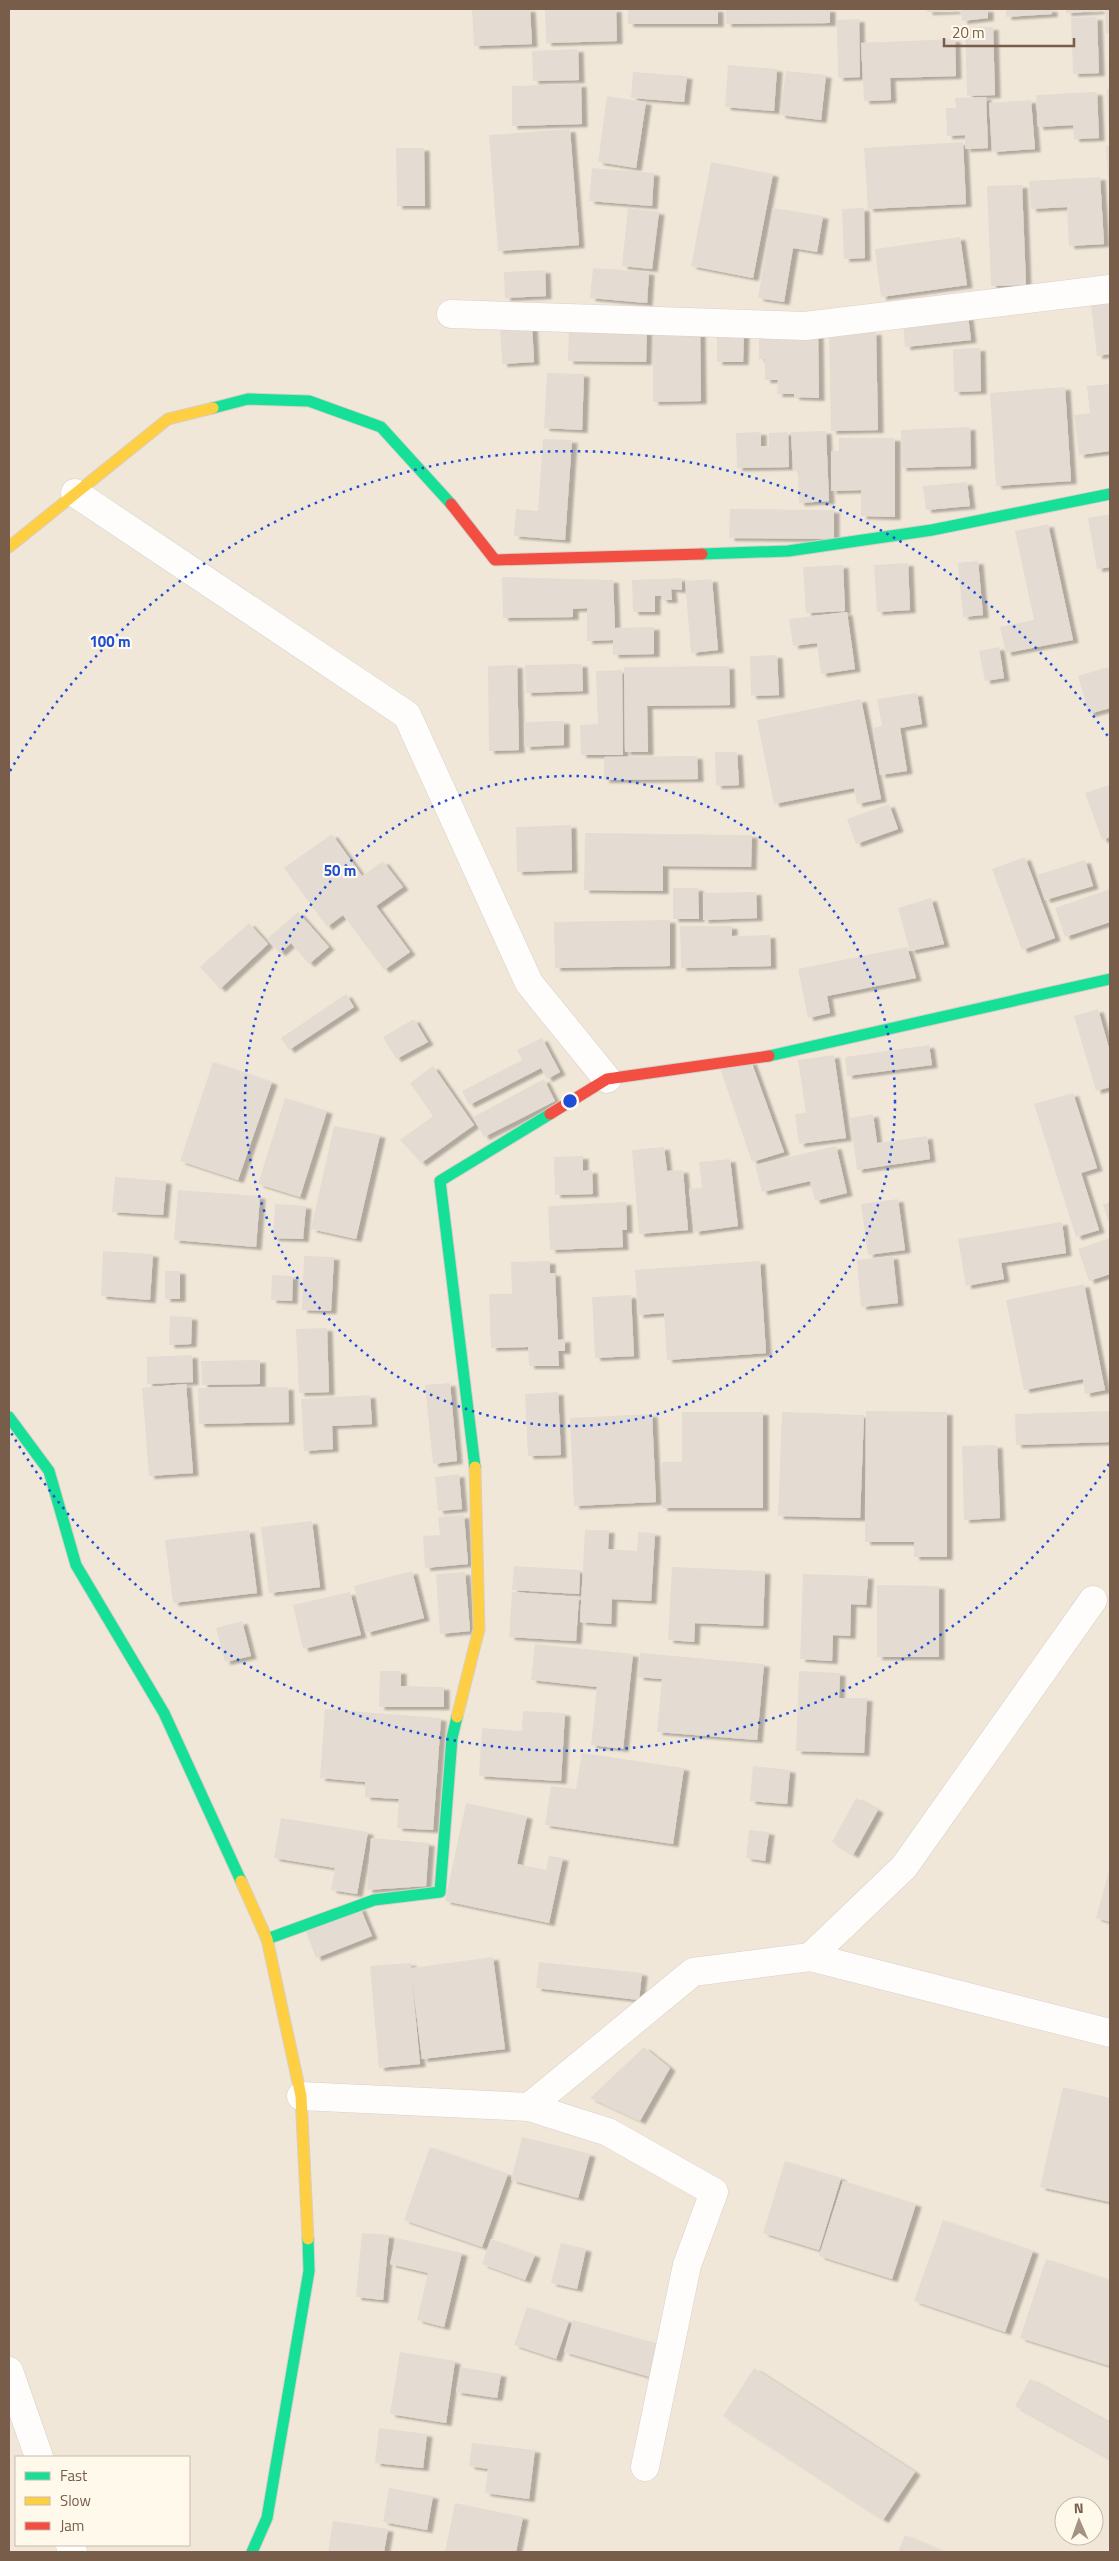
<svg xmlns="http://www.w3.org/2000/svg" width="1119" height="2561" font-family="'Titillium Web',sans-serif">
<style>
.residential{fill:#f1e7d8;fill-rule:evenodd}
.building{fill:#e4dcd2;filter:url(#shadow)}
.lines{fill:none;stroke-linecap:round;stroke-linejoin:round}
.street-casing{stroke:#d7d1c9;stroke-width:29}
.fast-casing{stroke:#d7d0c7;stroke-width:13}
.slow-casing{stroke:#d7d0c7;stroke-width:13}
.jam-casing{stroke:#d7d0c7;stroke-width:13}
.street{stroke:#fefdfc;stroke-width:28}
.fast{stroke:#16e098;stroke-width:11}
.slow{stroke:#ffcf43;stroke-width:11}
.jam{stroke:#f24e42;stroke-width:11}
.ring{fill:none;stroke:#1d4ed8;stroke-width:2.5;stroke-dasharray:2.5 5}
.centre{fill:#1d4ed8;stroke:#fff9ec;stroke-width:2.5}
.ring-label{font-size:15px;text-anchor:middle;font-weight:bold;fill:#1d4ed8;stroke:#fff9ec;stroke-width:4.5;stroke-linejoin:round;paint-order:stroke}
</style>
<defs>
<filter id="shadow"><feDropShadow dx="5.5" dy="3" stdDeviation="1" flood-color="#0004"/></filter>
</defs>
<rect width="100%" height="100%" fill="#f8f4eb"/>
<path class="residential" d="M9,9h1101v2543h-1101zM16,2457h173v88h-173zM1064,2506h30v30h-30z"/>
<path class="building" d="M472,9h58l2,35 -58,2z
M545,9h71l1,32 -71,2z
M628,9h90v15h-90z
M726,9h104v14l-104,1z
M927,9h28v2l-28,1z
M961,9h27v9l-26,3z
M1006,9h46v5l-46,3z
M1066,9h33v2l-33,2z
M1105,9h5v24l-4,1z
M1097,17l2,56 -26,1 -2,-56z
M859,19l1,58 -22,1 -1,-58z
M993,27l2,68 -28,1 -2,-68z
M955,39l1,37 -66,2 1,22 -27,1 -3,-58z
M578,49l1,31 -46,1 -1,-30z
M728,65l49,4 -3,42 -49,-4z
M786,71l40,4 -5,45 -41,-5z
M633,72l54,4 -3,26 -53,-4z
M581,84l1,40 -70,2v-40z
M1107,89h3v40h-1z
M1097,92l2,46 -25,1 -1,-14 -35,2 -2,-32z
M607,96l39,6 -10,66 -38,-6z
M986,97l2,51 -23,1v-14l-18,1 -1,-28h10l-1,-10z
M1031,100l4,49 -43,3 -3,-49z
M570,129l9,116 -81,6 -9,-116z
M963,142l3,62 -98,5 -4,-61z
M1106,146h4v46h-1z
M396,148h28l1,58h-28z
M711,162l62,12 -20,104 -62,-12z
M592,168l62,5 -2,33 -63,-5z
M1100,177l4,67 -35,2 -2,-39 -36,2 -2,-28z
M1022,185l4,100 -35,1 -4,-100z
M628,208l31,4 -7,57 -30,-3z
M773,208l50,8 -6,36 -24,-4 -9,54 -26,-4z
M864,208l1,50 -21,1 -2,-50z
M960,237l7,48 -86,12 -6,-48z
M593,268l56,4 -2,31 -57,-5z
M545,270l1,26 -41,2 -1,-26z
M1110,293v61l-13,2 -7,-61z
M968,316l3,24 -66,7 -2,-25z
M532,324l2,38 -32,2 -2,-39z
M569,324l78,1 -1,37 -78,-1z
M653,328h47l1,73 -48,1z
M876,332l2,98 -47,1 -2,-98z
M717,333h27l-1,29h-26z
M759,334h59l1,64 -25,-1v-3h-17l1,-14h-13v-21h-6z
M980,348l1,43 -27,1 -1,-43z
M547,373l37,1 -2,56 -38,-2z
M1110,384v67l-31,4 -5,-40 16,-2 -3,-27z
M1065,387l6,94 -75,5 -6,-93z
M970,427l1,39 -70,2v-38z
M826,431l3,70 -30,2 -1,-33h-5l-2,-38z
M761,432v14h8v-13l19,-1 1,35 -52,1 -1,-35z
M839,438h56v79l-34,-1v-26l-30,1v-40h8z
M543,439l29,1 -7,100 -51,-4 2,-27 22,2z
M967,482l3,24 -44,4 -3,-24z
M730,509l104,1v29l-105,-1z
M1110,514v53l-13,2 -9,-51z
M1048,524l25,116 -67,13 -6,-26 34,-7 -19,-89z
M978,561l5,54 -20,2 -5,-54z
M908,563l2,47 -33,2 -3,-47z
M843,565l2,46 -39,2 -3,-46z
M502,577l111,3 2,48 39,-1v27l-41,1v-15l-26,1v-33l-14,1v8l-70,1z
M682,578v12l-11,-1 1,11h-10l-1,-4h-6v16h-22l-1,-32z
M712,579l6,71 -27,3 -6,-72z
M847,612l8,57 -34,5 -4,-31 -24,3 -4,-27z
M999,647l5,31 -19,3 -6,-30z
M777,655l2,40 -28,1 -1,-40z
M582,664l1,27 -57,2 -1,-28z
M517,665l2,85 -30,1 -1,-85z
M729,666l1,39 -83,1 1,46h-23l-1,-85z
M1108,667l2,9v32l-21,6 -11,-38z
M622,670l1,85h-42l-1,-30 18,-1 -2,-53z
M917,693l5,31 -22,4 7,43 -27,4 -7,-47 9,-2 -5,-27z
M861,699l20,100 -24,5 -3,-16 -80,16 -17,-84z
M564,721v24l-39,2 -1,-25z
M715,752h22l2,33 -23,1z
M697,756l1,23 -94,1v-23z
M1110,785v52l-8,3 -17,-47z
M889,804l9,25 -42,15 -9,-25z
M571,825l1,45 -55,2 -1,-45z
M585,833l167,2 -1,32 -88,-1v25l-79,-1z
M332,834l30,42 21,-15 20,26 -27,19 34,46 -26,18 -41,-55 -16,12 -43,-59z
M1025,857l30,81 -33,12 -30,-81z
M1085,860l8,26 -48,14 -8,-25z
M673,888h25l1,31h-26z
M1110,889v33l-45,15 -10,-29z
M756,892l1,26 -54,2v-27z
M931,898l13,46 -34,7 -12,-43z
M298,912l31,35 -20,17 -18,-21 -11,10 -13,-14z
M670,920v46l-115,2 -1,-46z
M249,923l19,21 -48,45 -20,-22z
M680,926h52v10l38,-1 1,31 -90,2z
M907,947l9,31 -89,18 3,17 -22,5 -10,-49z
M346,994l8,13 -65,43 -8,-12z
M1098,1009l12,43v35l-14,4 -22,-75z
M414,1019l14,23 -32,17 -13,-22z
M542,1038l18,34 -13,7 -6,-11 -72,37 -7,-14 60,-31 -5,-10z
M929,1045l3,20 -85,11 -2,-19z
M834,1055l12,83 -47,6 -4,-30 11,-1 -8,-53z
M751,1061l33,91 -32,10 -32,-94z
M213,1062l59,20 -34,98 -58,-19z
M433,1066l41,59 -53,38 -21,-23 33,-24 -23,-33z
M544,1079l11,22 -71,36 -11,-20z
M1073,1093l24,75 -16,5 18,57 -23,7 -42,-133z
M285,1098l42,13 -27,86 -42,-13z
M873,1114l4,29 50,-7 3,23 -73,11 -7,-52z
M334,1126l46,9 -24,104 -45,-10z
M836,1146l11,47 -32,8 -5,-20 -48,11 -7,-27z
M664,1147l3,24 16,-1 5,60 -49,4 -7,-84z
M583,1156v15l9,-1 1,24 -38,1 -1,-38z
M730,1159l8,67 -44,6 -5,-43 13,-1 -3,-26z
M115,1177l51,4 -3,34 -51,-3z
M178,1190l82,6 -4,51 -82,-7z
M898,1199l7,51 -37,5 -7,-51z
M626,1202l1,28h-5l1,17 -73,3 -2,-44z
M1110,1202v24l-7,-21z
M275,1204l31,2 -3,33 -30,-1z
M1062,1222l4,31 -65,10 3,16 -38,7 -8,-47z
M1110,1238v36l-21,7 -11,-32z
M103,1251l50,3 -3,46 -49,-4z
M304,1256l30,1 -3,54 -29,-1z
M893,1256l5,47 -37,4 -4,-47z
M550,1261v12h5l3,67 7,-1v12h-7l1,15h-30l-1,-19 -37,1 -2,-54h23l-1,-32z
M760,1261l6,92 -99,7 -3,-47 -26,2 -3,-45z
M165,1271h15v28h-15z
M272,1275l21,1 -1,25 -21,-1z
M1084,1284l21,106 -20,4 -2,-15 -59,11 -18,-90z
M631,1295l3,61 -39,2 -3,-61z
M170,1316l22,1 -1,27 -22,1z
M327,1328l2,64 -30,1 -3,-64z
M192,1355l1,27 -46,2v-27z
M260,1360v24l-58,1 -1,-24z
M450,1383l7,78 -24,3 -8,-79z
M186,1384l7,89 -44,3 -7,-88z
M288,1387l1,35 -90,2 -1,-36z
M558,1392l3,63 -33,1 -3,-62z
M370,1395l2,29 -40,2 1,23 -29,2 -3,-52z
M866,1411l81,1v145h-33v-15h-49z
M1110,1411v31l-94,3 -1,-31z
M682,1412h81v96h-101v-46h20z
M782,1412l82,3 -4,103 -82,-2z
M652,1414l4,88 -82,4 -4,-88z
M997,1445l3,73 -36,2 -2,-74z
M459,1474l3,35 -24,2 -3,-34z
M464,1515l4,49 -43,4 -2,-32 17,-1 -2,-18z
M312,1521l8,66 -51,6 -8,-66z
M249,1530l8,63 -84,10 -8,-63z
M585,1530h24l-1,19 29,2 1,-19 17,1 -4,68 -39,-2 -1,25 -31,-2z
M514,1566l66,4 -1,24 -67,-4z
M672,1567l93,4 -2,55 -68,-3 -1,19 -26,-2z
M412,1571l12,47 -58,15 -12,-47z
M465,1572l5,59 -30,3 -4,-60z
M803,1574l65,2 -2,29 -15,-1 -1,32 -17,-1 -1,26 -32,-2z
M877,1585l62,1v71h-62z
M350,1592l11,43 -58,14 -10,-44z
M512,1592l67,5 -3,44 -67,-4z
M242,1621l9,35 -26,6 -9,-34z
M535,1644l98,10 -10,95 -32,-4 6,-58 -66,-7z
M640,1653l124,11 -7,76 -100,-8 5,-53 -24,-2z
M380,1671h21v15l43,1v20h-65z
M799,1671l41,2 -1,25h28l-3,55 -68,-2z
M325,1709l116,9 -8,112 -36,-2 2,-29 -34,-2v-15l-45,-4z
M523,1711l42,2 -4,68 -82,-5 3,-48 40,3z
M582,1753l102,15 -11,76 -128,-19 6,-39 25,3z
M753,1766l37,4 -3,34 -37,-3z
M856,1798l22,12 -25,45 -21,-13z
M466,1803l61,13 -10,48 29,6 3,-14 14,2 -14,65 -104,-22z
M281,1818l87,14 -11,62 -26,-4 4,-22 -61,-10z
M749,1830l20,2 -4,29 -19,-3z
M371,1838l58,5 -3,43 -59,4z
M1110,1867v55l-14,-4z
M360,1907l12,29 -56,22 -11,-29z
M493,1957l12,92 -83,10 -10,-80 8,85 -41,4 -9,-102 41,-3v5z
M539,1962l103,11 -3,27 -103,-12z
M644,2047l26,21 -30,53 -50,-23z
M1063,2087l47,11v104l-70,-15z
M522,2137l68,17 -12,44 -67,-18z
M430,2147l78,27 -26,73 -78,-27z
M785,2161l56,17 -22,72 -56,-17z
M843,2181l73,23 -24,75 -73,-23z
M943,2220l90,31 -28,81 -91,-31z
M362,2233l27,2 -6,65 -27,-3z
M396,2238l66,15 -18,74 -27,-7 11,-47 -38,-9z
M491,2239l44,16 -10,25 -43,-16z
M561,2243l25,6 -9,40 -26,-6z
M1046,2259l64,21v86l-90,-28z
M527,2307l42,14 -13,38 -42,-14z
M573,2320l96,27 -9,33 -96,-28z
M400,2352l55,9 -9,62 -56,-9z
M461,2367l40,7 -4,24 -41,-6z
M754,2368l161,104 -32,48 -160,-104z
M1030,2379l80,44v36l-95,-53z
M379,2428l48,6 -4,34 -48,-5z
M472,2443l63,7 -6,49 -44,-6 3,-24 -19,-3z
M389,2488l44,8 -6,34 -44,-8z
M455,2503l68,14 -7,35h-71z
M333,2521l55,8 -4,23h-56z
M905,2535l39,17h-46z"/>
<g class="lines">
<g class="street-casing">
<path id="street" d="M451,314l354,12 305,-37
M75,493l332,222 122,268 78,96
M810,1957l300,76
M301,2096l228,11 79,25 106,60 -27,73 -42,202
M529,2107l164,-135 117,-15 94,-90 189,-267
M9,2371l30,86
M70,2545l3,7"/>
</g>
<g class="fast-casing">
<path id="fast" d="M213,408l35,-9 61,2 72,26 70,77
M702,554l86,-3 144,-21 178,-36
M769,1056l341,-77
M9,1417l40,54 27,94 88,148 77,168
M475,1467l-35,-286 110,-67
M267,1939l107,-39 66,-8 12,-154 5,-21
M252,2552l15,-34 42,-247 -1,-32"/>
</g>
<g class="slow-casing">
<path id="slow" d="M9,547l159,-128 45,-11
M457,1717l22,-88 -4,-162
M241,1881l26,58 34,157 7,143"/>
</g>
<g class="jam-casing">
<path id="jam" d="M451,504l44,56 207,-6
M550,1114l57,-35 162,-23"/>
</g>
<use href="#street" class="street"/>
<use href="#fast" class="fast"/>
<use href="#slow" class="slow"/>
<use href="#jam" class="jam"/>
</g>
<g class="ring">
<circle cx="570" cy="1101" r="325"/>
<path d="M1109 1464A650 650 0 0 1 10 1431M10 771A650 650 0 0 1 1109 738"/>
</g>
<circle cx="570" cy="1101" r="8" class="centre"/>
<g class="ring-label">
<text x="110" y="647">100 m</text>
<text x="340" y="876">50 m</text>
</g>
<rect width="1119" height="2561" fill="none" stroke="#775d4a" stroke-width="20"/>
<rect x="15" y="2456" width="175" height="90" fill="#fff9ec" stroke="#c9bbab"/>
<rect x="25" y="2472" width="25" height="8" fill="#16e098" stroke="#c9bbab"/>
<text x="60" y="2481" font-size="15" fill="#775d4a">Fast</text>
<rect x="25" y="2497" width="25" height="8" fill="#ffcf43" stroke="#c9bbab"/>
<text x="60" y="2506" font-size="15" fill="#775d4a">Slow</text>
<rect x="25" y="2522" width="25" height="8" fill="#f24e42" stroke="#c9bbab"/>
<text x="60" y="2531" font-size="15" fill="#775d4a">Jam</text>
<g transform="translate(1079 2521) rotate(358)"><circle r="24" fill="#fff9ec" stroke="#c9bbab"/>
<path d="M0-4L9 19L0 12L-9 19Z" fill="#a49282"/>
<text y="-8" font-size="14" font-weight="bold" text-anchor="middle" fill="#775d4a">N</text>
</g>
<path d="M944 38v8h130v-8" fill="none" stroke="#775d4a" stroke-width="2.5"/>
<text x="952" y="38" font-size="15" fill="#775d4a" stroke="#fff9ec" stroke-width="4" paint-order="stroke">20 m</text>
</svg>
